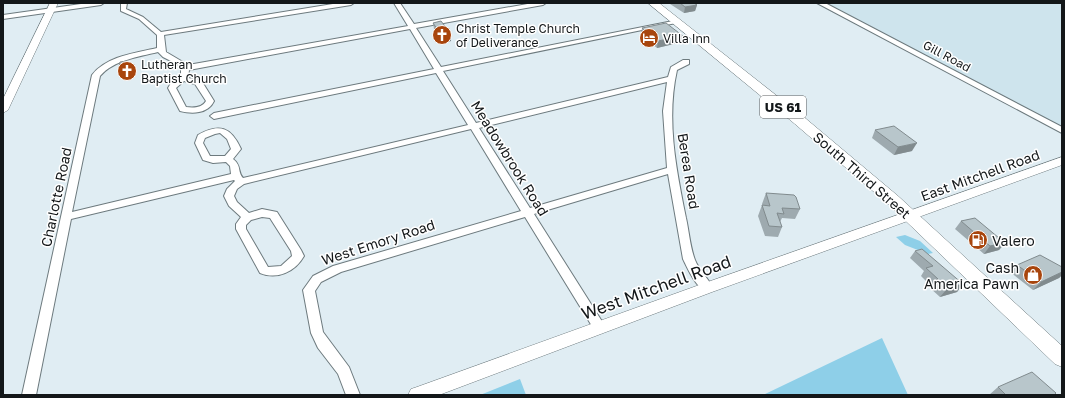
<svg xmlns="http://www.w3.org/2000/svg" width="1065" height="398" font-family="'Golos Text',sans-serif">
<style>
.built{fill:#cee4ed}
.green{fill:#8ecfe8}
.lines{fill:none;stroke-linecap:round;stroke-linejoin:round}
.minor-casing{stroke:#6d7a7e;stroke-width:2}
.major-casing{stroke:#6d7a7e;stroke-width:1}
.highway-casing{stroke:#6d7a7e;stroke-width:1}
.minor{fill:#fff;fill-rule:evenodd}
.major{fill:#fff;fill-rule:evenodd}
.highway{fill:#fff;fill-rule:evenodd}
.wall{fill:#9eaaaf}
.shaded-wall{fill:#818b8e}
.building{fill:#b8c6cb;stroke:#818b8e}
.labels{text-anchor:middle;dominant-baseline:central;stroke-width:3;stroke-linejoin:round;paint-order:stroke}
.far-poi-label{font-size:12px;fill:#131719;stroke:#fff;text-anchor:start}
.far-street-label{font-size:12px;fill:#131719;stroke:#fff}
.shield{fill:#fff;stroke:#5a5d5e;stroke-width:1}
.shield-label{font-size:13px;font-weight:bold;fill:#131719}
.street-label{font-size:14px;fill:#131719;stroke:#fff}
.poi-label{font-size:14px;fill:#131719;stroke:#fff;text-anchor:start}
.near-street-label{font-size:17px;fill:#131719;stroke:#fff}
</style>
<rect width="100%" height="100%" fill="#e0edf3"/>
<path class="built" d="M827,3h235v124z"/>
<path class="green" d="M905,235l15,6 13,12 -5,1 -23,-9 -9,-8z
M882,338l26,57h-145z
M520,379l6,16h-46z"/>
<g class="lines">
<g class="minor-casing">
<path id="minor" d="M88,3h16l-3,2 -98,14v-4z
M121,3h6l-1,6 17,8 18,15 178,-29h15l-3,2 -187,30 2,17 22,13 220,-39 -14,-23h6l14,21 119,-21h13l-3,2 -127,23 25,39 237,-47 1,1 -3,2 -233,48 33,52 192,-46 3,-10 12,-7h6v4l-12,6c-11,49 -1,99 9,148 3,13 4,29 9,42 4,10 13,18 18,28l-2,3c-12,4 -23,-22 -28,-32l-15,-85 -134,40 69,109 2,4 -2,4 -4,1 -4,-1 -70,-114 -184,55 -20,10 -6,9 8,41 26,35 11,28h-14l-8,-21 -20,-26 -7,-15 -8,-43 10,-14 20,-10 188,-55 -50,-82 -227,55 -7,5 -3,7 3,6 12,11 13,-4 15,3 24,38 3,6c-9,16 -27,24 -44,17l-24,-44v-5l5,-7 -12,-11 -5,-10 3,-7 8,-8 -1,-1 -163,39 -35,176h-14l70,-320c15,-19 43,-22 65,-27v-13l-18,-16 -18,-8zM410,29l24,40 -220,44 -4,3 4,3 222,-46 32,52 -225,53c-6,-7 -1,-12 -10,-19l8,-10c-10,-22 -22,-26 -43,-14l-3,8 8,17 10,3 13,-1 4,4 1,8 -159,38 28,-136c14,-16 38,-19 58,-24l5,5 18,9v10l-10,7 -3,5 12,23c12,3 28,3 34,-10l-13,-21 -13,-2 1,-8zM184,81l11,3 11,17c-4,7 -13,7 -20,6l-10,-19zM667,82l-4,29 4,57 -137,40 -51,-80zM220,133l7,6 4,10 -6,7h-15l-7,-13 2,-5 10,-4zM262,217l8,1 21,33 1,5 -11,10 -13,1 -22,-38v-4l5,-5z
M817,3h8l237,124v6z"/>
</g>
<g class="major-casing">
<path id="major" d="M50,3h8l-50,107 -5,3v-14z
M1062,157v8l-350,127 -273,103h-31l3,-6 6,-2 285,-103z"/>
</g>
<g class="highway-casing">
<path id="highway" d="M648,3h11l146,115 93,78 164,150v21l-7,-3 -167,-160 -93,-80z"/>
</g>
<use href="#minor" class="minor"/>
<use href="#major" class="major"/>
<use href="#highway" class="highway"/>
</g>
<path class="wall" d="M670,3h24l3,2 -2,6 -11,2 -14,-9z
M433,23l18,11v7l-8,2 -9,-14z
M642,28l41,8 -1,6 -25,6 -16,-13z
M875,130l37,21 -18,4 -22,-17z
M766,193l34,16 -5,10 -13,-1 -2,4 2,5 -4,10 -13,-1 -7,-20 4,-11 1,1 -1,-2z
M961,221l44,22 -6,7 -15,4 -29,-25z
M915,251l48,33 -6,8 -17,5 -10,-9 1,-2 -10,-10 3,-5 -14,-13z
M1017,265l45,2v8l-3,3 -26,12 -23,-18z
M998,387l57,6 2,2h-68z"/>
<path class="shaded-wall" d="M697,5l-2,6 -11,2 1,-6z
M451,34v7l-8,2 -1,-7z
M683,36l-1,6 -25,6 1,-7z
M127,61l2,4 -1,6 -6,1 -3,-4z
M917,143l-5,8 -18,4 4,-8z
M1005,243l-6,7 -15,4 6,-8z
M1062,272v3l-3,3 -26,12 8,-8z
M963,284l-6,8 -17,5 6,-7z"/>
<path class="building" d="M680,3h14l3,2 -12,2z
M441,21l10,13 -9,2 -9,-13z
M666,23l17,13 -25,5 -16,-13z
M127,61l-1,5 -7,2 1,-6z
M894,126l23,17 -19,4 -23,-17z
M766,193l28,2 2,2 4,12 -18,-1 2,6 -7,-1 5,14 -13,-1 -7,-21 8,1z
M975,218l30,25 -15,3 -29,-25z
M922,249l41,35 -17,6 -10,-10 2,-1 -12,-11 7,-2 -18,-15z
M1040,255l22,12v5l-21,10 -24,-17z
M1032,372l24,21h-1l2,2h-51l-8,-8z"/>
<defs>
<g id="church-disc" transform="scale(1)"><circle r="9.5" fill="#a8450d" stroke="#fff"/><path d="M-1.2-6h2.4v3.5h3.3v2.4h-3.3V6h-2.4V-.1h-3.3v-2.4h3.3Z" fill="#fff"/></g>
<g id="hotel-disc" transform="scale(1)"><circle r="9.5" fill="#a8450d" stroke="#fff"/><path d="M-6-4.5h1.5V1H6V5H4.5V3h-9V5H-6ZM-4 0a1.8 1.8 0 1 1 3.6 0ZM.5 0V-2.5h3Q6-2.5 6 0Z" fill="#fff"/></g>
<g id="fuel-disc" transform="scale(1)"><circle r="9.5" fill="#a8450d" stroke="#fff"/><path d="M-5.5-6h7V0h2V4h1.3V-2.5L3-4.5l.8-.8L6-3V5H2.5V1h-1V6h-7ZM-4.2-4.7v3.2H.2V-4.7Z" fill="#fff"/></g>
<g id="shop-disc" transform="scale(1)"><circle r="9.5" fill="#a8450d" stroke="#fff"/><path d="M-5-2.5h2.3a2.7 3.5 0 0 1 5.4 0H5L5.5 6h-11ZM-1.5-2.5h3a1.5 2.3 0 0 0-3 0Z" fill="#fff"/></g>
</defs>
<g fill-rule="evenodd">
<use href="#church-disc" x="442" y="35"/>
<use href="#hotel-disc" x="649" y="38"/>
<use href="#church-disc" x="127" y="71"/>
<use href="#fuel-disc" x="978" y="240"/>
<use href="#shop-disc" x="1033" y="275"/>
</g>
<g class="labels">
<g class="far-poi-label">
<text x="456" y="28">Christ Temple Church<tspan x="456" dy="14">of Deliverance</tspan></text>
<text x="663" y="38">Villa Inn</text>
<text x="141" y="64">Lutheran<tspan x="141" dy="14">Baptist Church</tspan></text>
</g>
<g class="far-street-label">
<text transform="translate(947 56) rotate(28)">Gill Road</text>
</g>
<rect class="shield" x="760" y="96" width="46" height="22" rx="3"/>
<g class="shield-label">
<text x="783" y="107">US 61</text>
</g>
<g class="street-label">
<text transform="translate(510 158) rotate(58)">Meadowbrook Road</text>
<text transform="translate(689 171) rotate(81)">Berea Road</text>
<text transform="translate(862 175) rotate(41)">South Third Street</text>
<text transform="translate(980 175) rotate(-20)">East Mitchell Road</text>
<text transform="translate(56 197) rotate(-78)">Charlotte Road</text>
<text transform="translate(378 242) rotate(-18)">West Emory Road</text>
</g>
<g class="poi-label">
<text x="992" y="240">Valero</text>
<text x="1019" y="267" text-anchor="end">Cash<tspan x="1019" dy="16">America Pawn</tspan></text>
</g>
<g class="near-street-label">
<text transform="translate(656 287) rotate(-20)">West Mitchell Road</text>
</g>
</g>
<rect width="1065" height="398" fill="none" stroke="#131719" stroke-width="8"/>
</svg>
